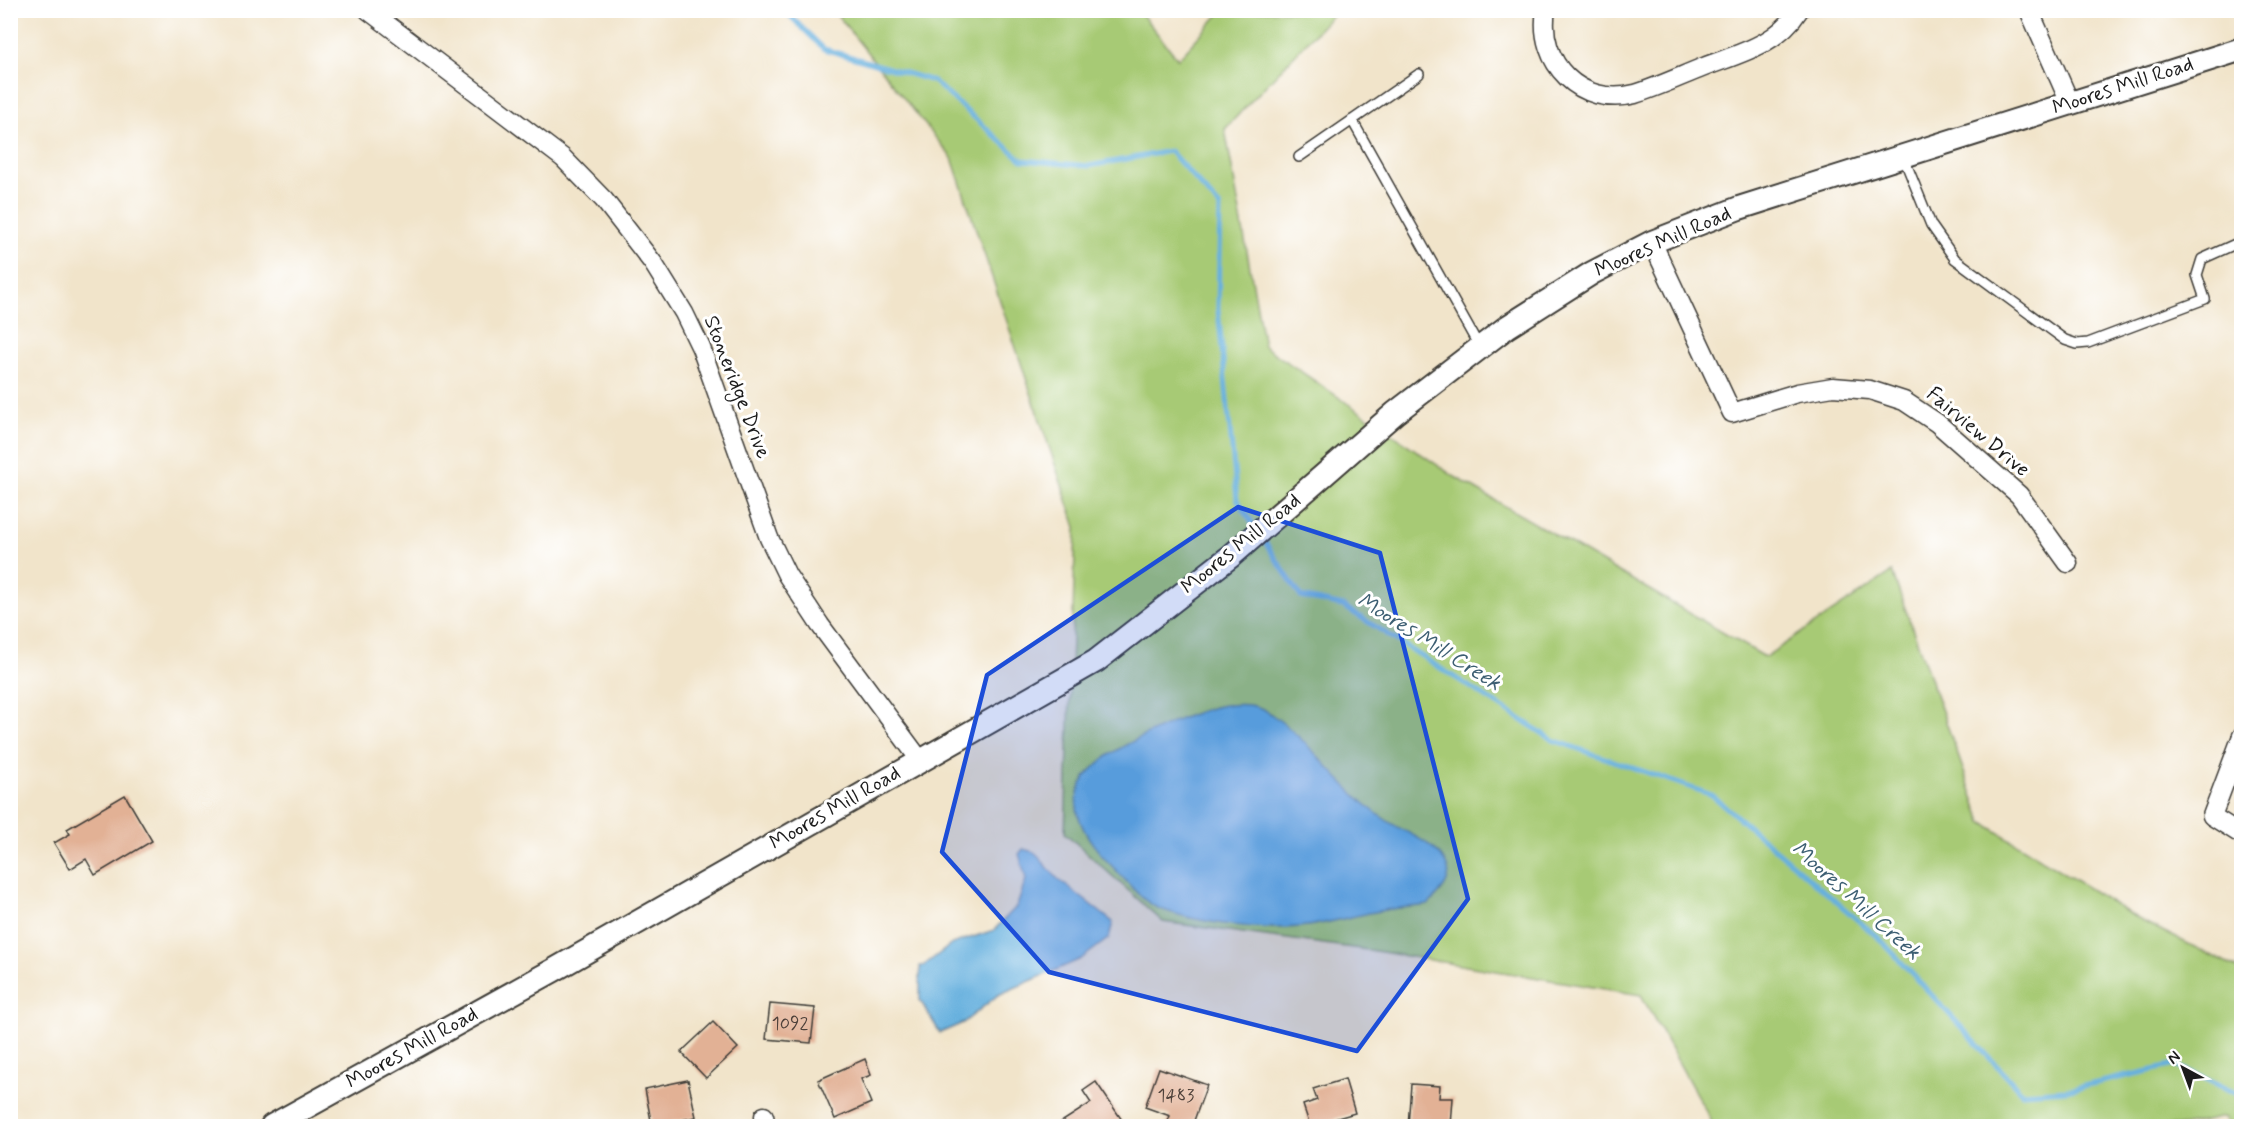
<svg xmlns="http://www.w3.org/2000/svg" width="2252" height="1137" font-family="Mynerve,sans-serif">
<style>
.green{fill:#a7ca74;stroke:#627348;stroke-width:1.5}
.water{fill:#66b0de;stroke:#41667d;stroke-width:1.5}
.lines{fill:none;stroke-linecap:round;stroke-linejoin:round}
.stream{stroke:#66b0de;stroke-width:5}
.building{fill:#e2b195}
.service-casing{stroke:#3c3a36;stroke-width:12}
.minor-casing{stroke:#3c3a36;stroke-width:21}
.tertiary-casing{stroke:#3c3a36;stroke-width:26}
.service{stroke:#fff;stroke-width:9}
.minor{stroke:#fff;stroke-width:18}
.tertiary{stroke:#fff;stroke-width:22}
.marked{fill:#1d4ed8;fill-opacity:0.2;stroke:#1d4ed8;stroke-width:4.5;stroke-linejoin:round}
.labels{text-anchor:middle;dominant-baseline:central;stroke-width:6;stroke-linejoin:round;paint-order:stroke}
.number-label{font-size:18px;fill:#4e413a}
.street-label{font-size:21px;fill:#1c1c1c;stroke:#fff}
.water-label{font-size:22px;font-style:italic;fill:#3d5f73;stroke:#fff}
</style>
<rect width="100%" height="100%" fill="#fff"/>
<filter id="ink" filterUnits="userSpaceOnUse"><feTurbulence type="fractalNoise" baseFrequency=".0167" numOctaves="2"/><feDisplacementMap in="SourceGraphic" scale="12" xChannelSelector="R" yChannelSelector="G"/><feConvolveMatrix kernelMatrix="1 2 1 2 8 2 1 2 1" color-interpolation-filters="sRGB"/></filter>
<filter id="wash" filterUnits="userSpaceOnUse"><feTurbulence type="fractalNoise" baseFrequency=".008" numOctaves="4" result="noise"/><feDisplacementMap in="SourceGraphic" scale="24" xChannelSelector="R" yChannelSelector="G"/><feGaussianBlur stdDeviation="1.35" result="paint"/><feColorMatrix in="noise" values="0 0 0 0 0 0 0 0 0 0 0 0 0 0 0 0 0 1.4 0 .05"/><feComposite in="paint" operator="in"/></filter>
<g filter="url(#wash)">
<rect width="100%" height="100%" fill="#f1e4ca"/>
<path class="green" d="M834,11h305l39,48 44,-48h114l-111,118 39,217 191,131 310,180 127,-85 90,250 156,97 103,51v156h-12l-5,-9 -42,9h-468l-73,-131 -259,-43 -219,-30 -98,-89 11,-306 -124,-369z"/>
<path class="water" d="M1224,705c16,-1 31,-2 44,7 45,30 73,78 118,108 19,13 52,23 61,46 7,15 -10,30 -19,39 -12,2 -24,2 -36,4 -29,4 -57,13 -85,17 -41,6 -110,-3 -149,-18 -19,-8 -35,-32 -50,-46 -63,-66 -22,-100 44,-130 24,-11 46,-22 72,-27z
M1023,849l11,3 24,27 55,43 -4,16 -28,21 -83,36 -35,28 -23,10 -20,-33v-34h3l29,-22 42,-14 23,-24 9,-27 -7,-25z"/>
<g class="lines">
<path class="stream" d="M784,10l40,39 109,32 89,79 67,6 81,-15 50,56 -2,102 19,190 19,30
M1261,536l40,61 42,9 210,134 159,55 169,145 141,153 44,-3 109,-25 67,31"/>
</g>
<g id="blocks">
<path class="building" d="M125,795l27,46 -57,34 -9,-16 -16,10 -16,-26 16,-9 -3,-5z
M770,1004l45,4 -4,35 -45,-4z
M713,1022l25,26 -32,30 -25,-26z
M865,1059l6,16 -10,4 10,24 -36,16 -17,-39z
M1159,1068l48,17 -15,41h-26l4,-10 -25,-9z
M1345,1079l10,34 -45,13 -7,-21 14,-5 -4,-11z
M688,1080l8,37 -44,9 -7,-37z
M1096,1082l26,38 -10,6h-57l36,-23 -8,-12z
M1411,1084l29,2 -1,12h14l-2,28h-43z"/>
</g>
</g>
<g filter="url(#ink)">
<use href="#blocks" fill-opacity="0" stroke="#3c3a36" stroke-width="1.5"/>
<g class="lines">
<g class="service-casing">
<path id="service" d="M2150,10h19
M1352,120l128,228
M1903,156l28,69 24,34 110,81 12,4 11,-1 117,-44 -8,-24 5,-16 40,-18
M1299,157l120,-83"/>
</g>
<g class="minor-casing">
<path id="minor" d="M368,10l195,148 41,42 49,63 31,50 17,35 68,190 18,37 33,50 100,135
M1546,10c-9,53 35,98 89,84 23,-7 46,-18 69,-27 36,-14 73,-22 95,-57
M2029,10l41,93
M1652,242l80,171 65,-20 36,-6 37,3 34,11 33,22 82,72 49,68
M2242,736l-30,80 30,19
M764,1116l2,10"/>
</g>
<g class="tertiary-casing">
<path id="tertiary" d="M272,1126l282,-156 542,-309 135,-105 164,-143 112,-86 85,-54 60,-31 87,-34 503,-159"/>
</g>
<use href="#service" class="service"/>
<use href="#minor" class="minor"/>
<use href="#tertiary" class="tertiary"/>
</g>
</g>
<path class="marked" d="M1238,507l142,46 88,346 -111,152 -308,-79 -107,-120 45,-177z"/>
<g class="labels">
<g class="number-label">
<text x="790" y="1024">1092</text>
<text x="1176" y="1096">1483</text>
</g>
<g class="street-label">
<text transform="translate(2123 86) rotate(-18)">Moores Mill Road</text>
<text transform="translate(1663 242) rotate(-24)">Moores Mill Road</text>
<text transform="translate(737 387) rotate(69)">Stoneridge Drive</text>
<text transform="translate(1978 432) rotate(40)">Fairview Drive</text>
<text transform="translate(1241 544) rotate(-39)">Moores Mill Road</text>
<text transform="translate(835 808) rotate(-30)">Moores Mill Road</text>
<text transform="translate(412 1048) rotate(-29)">Moores Mill Road</text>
</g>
<g class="water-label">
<text transform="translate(1429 642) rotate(32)">Moores Mill Creek</text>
<text transform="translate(1856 901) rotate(42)">Moores Mill Creek</text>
</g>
</g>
<rect width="2252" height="1137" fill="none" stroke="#fff" stroke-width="36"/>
<g transform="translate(2183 1068) rotate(319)" stroke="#ffffff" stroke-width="4.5" paint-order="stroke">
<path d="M0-4.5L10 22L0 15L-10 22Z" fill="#1c1c1c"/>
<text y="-9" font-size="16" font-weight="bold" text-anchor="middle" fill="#1c1c1c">N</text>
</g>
</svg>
